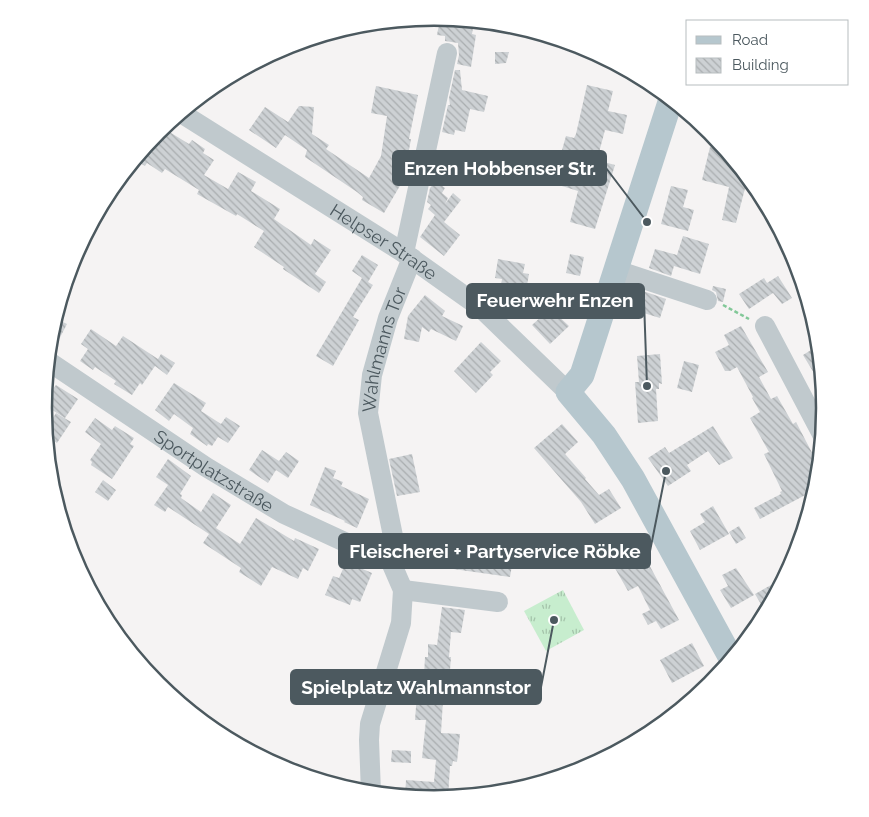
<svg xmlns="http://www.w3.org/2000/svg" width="869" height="817" font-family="Raleway,sans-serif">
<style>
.park{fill:url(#park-tufts)}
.building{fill:url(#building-back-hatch)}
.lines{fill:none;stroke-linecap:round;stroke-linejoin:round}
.path{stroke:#82c898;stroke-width:2.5;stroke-dasharray:4 2.5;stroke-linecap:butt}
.minor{stroke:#c0c9cd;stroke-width:20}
.major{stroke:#b6c7ce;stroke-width:25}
.labels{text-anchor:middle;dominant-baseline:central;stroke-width:4;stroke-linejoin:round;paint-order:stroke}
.street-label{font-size:18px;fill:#4c595f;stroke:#fff}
.rim{fill:none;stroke:#4c595f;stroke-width:2.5}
.leader{fill:none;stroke:#4c595f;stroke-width:2}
.callout-dot{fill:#4c595f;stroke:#fff;stroke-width:2}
.callout{fill:#4c595f;stroke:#4c595f;stroke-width:2}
.callout-label{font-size:19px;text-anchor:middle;font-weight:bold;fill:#fff}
</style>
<defs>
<pattern id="park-tufts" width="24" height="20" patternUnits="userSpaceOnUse" patternTransform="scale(1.25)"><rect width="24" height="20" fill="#c7edce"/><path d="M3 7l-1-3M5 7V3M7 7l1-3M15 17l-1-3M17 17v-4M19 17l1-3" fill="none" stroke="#a4c3aa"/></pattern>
<pattern id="building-back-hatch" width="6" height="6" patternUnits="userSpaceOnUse" patternTransform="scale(1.25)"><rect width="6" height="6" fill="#cdd1d4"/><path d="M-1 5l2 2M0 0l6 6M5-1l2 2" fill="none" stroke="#a9adaf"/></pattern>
</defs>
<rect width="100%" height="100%" fill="#f5f3f3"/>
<path class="park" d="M563,590l21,40 -38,21 -22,-40z"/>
<path class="building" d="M440,19l34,3 -2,12 4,1 -5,32 -14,-3 2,-9 -1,-12 -13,-2v-5l-8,-1z
M495,52h14l-3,11 -11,1z
M455,70h5l2,20 26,6 -4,16 -14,-3 -5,23 -10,-2 -1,5 -12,-3 6,-27h2l-1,-7z
M587,85l26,6 -5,20 19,4 -4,19 -18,-4 -8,30 18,5 -20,64 -25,-7 8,-31 -16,-5 8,-33 -8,-3 4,-14 8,2 2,-4z
M376,86l42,9 -9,44h2l-4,22 4,2 -2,12h-2l-6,9 -17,29 -22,-13 1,-3 -6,-5 -52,-35 2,-7 -22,-15 -9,13 -27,-18 16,-23 23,15 11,-16 15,1 -2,27 17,11 -3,4 43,29 12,-22 6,-40 -16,-3z
M163,128l26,16 3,-4 13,9 -2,4 11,7 -10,15 24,14 10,-17 18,10 -5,9 29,18 -6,10 37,26 3,-6 17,11 -16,24 11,8 -7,11 -36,-24 1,-2 -30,-20 10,-16 -27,-17 -1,2 -39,-22 2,-4 -34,-21 -3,4 -15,-10 -2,3 -10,-6z
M710,147l18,6 20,24 -12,46 -14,-3 7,-33 -27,-7z
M436,181l9,7 -3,5 6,5 -3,6 8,-11 8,7 -17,22 16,13 -16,21 -24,-19 15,-22 -7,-6 3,-4 -4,-3 3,-14z
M671,186l17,4 -5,17 11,3 -6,21 -27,-7z
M683,236l26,8 -9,30 -26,-8 -3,10 -22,-8 6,-19 22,6z
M570,254l14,3 -4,19 -14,-3z
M362,255l16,10 -10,17 5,3 -20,32 6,3 -26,46 -17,-10 46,-78 -10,-7z
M498,259l27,5 -2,9 6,1 -5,28 -25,-5 3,-18 -7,-1z
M778,276l14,22 -10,6 -9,-11 -24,16 -10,-15 25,-16 3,5z
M551,285l15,15 -12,12 15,14 -19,18 -18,-19 10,-9 -12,-12z
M713,286l13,3 -3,13 -5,-1 -2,-9 -4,-2z
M643,291l23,8 -6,19 -23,-7z
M425,295l20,16 -3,5 21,10 -7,15 -25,-12 -2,3 -7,-5 -3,15 -15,-3 4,-23z
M55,318l12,6 -14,27 -4,-2 2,-17z
M741,326l27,46 -9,5 12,22 6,-3 16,28 3,-2 24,46 -2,16 -8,4 1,4 -51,27 -6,-11 27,-14 -1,-2 2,-1 -18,-37 5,-2 -19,-34 10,-6 -8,-14 1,-1 -16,-30 -7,4h-5l-10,-19 14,-7 -5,-10z
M91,329l25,17 7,-10 35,23 3,-5 14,9 -8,12 -12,-9 -13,19 -2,-2 -8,12 -18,-11 2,-3 -21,-14 -2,3 -13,-9 8,-12 -7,-5z
M481,342l20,19 -11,11 3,3 -17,18 -22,-22z
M819,345l2,18 2,25 -20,-33z
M660,354l2,30 -3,-1v6h-3l2,32 -20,2 -3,-41h4l-2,-26z
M684,361l15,4 -7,27 -15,-4z
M174,383l32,20 -5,8 20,13 5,-7 14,9 -12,17 -10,-6 -6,9 -4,-2 -1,2 -17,-12 3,-6 -19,-14 -5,7 -14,-11z
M56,385l22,14 -13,19 -21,-13v-6z
M56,413l15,9 -14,21 -11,-7v-7z
M95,418l17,12 3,-4 19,12 -4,6 4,2 -22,33 -21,-14 1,-3 -2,-2 11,-16 -16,-12z
M562,424l16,18 -13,12 21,24 -1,1 14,16 10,-6 12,19 -26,16 -14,-22 -47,-54z
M713,426l20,32 -14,7 -11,-14 -21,14 4,6 -23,15 -20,-28 17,-11 4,6z
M262,450l17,11 7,-9 13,9 -11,17 -12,-8 -8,13 -19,-13z
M412,454l8,38 -23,4 -8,-37z
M168,459l23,17 -11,18 2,1 -1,3 20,14 12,-19 18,12 -15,23 24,16 16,-26 38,23 1,-3 24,11 -11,22 -5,-3 -5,11 -26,-12 -11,19 -22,-14 2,-4 -38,-25 6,-9 -41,-27 -3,5 -11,-7 14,-20 -12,-8z
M325,467l11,4 -3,7 10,4 -2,4 28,13 -12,29 -13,-6 1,-1 -35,-16z
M103,480l13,10 -8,11 -13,-9z
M713,506l16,28 -29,16 -10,-19 15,-9 -5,-8z
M739,526l7,12 -10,6 -7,-12z
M436,542l78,11 -4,24 -78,-11z
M639,546l40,74 -18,9 -5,-8 -8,4 -6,-11 8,-4 -12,-24 -10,5 -16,-28 6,-3 -1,-2z
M346,562l26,11 -12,29 -8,-3 -2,6 -25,-10 8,-19 6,2z
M736,568l18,27 -23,13 -11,-18 8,-4 -6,-11z
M771,585l5,10 -2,5 -12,6 -7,-12z
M442,607l23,3 -4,23 -10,-1 -2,25h2l-1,13 17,1 -1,15 -22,-2 -3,49 19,1 -3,28 -4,-1 -1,5h-2l-2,32 -14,2 -29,-3 1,-17 28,2 2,-22 -14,-2 4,-38h-11l2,-26h6l2,-37h3v-13l9,1z
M692,643l12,23 -32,17 -12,-23z
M392,750l19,1v12l-20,-1z"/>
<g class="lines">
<path class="path" d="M723,305l26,14"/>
<g class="minor">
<path id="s1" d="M181,113l223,140 76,54 88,85"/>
<path d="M404,253l43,-200"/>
<path d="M616,270l91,30"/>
<path d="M765,326l58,110"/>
<path id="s2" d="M48,361l158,106 78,47 76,35 30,11"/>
<path d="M403,590l95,12"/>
<path id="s3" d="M371,793l-2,-53 1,-16 31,-101 2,-33 -13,-30 4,-19 -26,-128 4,-38 16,-57 24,-60"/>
</g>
<path class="major" d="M671,99l-89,276 -14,17 36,43 29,44 99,181"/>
</g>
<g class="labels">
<g class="street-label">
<text stroke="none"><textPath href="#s1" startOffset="240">Helpser Straße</textPath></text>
<text stroke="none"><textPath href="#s3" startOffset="456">Wahlmanns Tor</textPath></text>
<text stroke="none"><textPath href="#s2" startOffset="199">Sportplatzstraße</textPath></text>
</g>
</g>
<path d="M0 0H869V817H0ZM52 408a382 382 0 1 1 764 0a382 382 0 1 1-764 0Z" fill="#fff" fill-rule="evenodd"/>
<path class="rim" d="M52 408a382 382 0 1 1 764 0a382 382 0 1 1-764 0Z"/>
<path class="leader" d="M647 222L606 168M647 386L644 301M666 471L650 551M554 620L541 687"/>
<g class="callout-dot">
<circle cx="647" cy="222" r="5"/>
<circle cx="647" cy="386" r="5"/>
<circle cx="666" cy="471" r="5"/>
<circle cx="554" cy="620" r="5"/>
</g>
<g class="callout">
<rect x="393" y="151" width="213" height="34" rx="5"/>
<rect x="467" y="284" width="177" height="34" rx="5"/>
<rect x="339" y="534" width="311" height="34" rx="5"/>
<rect x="291" y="670" width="250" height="34" rx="5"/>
</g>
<g class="callout-label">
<text x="500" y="175">Enzen Hobbenser Str.</text>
<text x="555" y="307">Feuerwehr Enzen</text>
<text x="495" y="558">Fleischerei + Partyservice Röbke</text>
<text x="416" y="694">Spielplatz Wahlmannstor</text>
</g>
<rect x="686" y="20" width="162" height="65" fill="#ffffff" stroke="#b7bdbf"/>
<rect x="696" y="36" width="25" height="8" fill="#b6c7ce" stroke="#b7bdbf"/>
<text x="732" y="45" font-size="15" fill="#4c595f">Road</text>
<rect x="696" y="58" width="25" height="15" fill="url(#building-back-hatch)" stroke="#b7bdbf"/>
<text x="732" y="70" font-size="15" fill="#4c595f">Building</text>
</svg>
